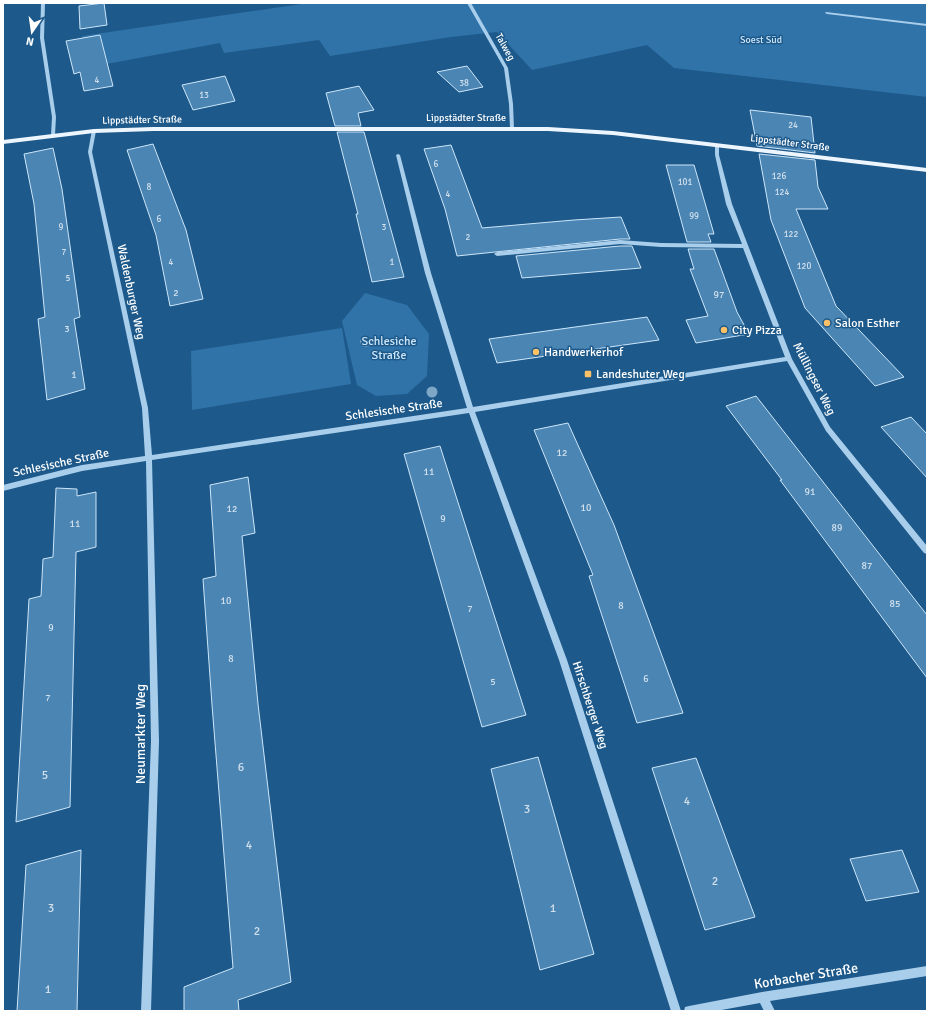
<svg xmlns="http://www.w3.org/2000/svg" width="930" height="1014" font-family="Signika,sans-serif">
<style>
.green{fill:#3073a8}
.building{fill:#4a85b4;stroke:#cde6f9}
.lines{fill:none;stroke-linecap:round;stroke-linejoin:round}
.minor{fill:#a8ceec;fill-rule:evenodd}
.major{fill:#edf6ff;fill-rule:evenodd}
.tree{fill:#7ea7c7}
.poi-dot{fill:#fcc066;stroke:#1d598a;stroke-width:1.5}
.labels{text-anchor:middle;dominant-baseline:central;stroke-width:3;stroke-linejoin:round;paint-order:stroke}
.far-number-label{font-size:9px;fill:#d2e0ec}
.far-park-label{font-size:10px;fill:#cde6f9;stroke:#1d598a}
.far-street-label{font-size:10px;fill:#fff;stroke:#1d598a}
.number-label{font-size:10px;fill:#d2e0ec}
.street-label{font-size:12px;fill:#fff;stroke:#1d598a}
.poi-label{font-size:12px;fill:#fff;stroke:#1d598a;text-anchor:start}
.park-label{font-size:12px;fill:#cde6f9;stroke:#1d598a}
.near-number-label{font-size:12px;fill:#d2e0ec}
.near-street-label{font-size:14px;fill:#fff;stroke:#1d598a}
</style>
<rect width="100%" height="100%" fill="#1d598a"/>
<path class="green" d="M308,3h619v94l-253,-29 -27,-23 -115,25 -35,-38 -46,5 -121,19 -11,-16 -95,13 -4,-10 -130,24 -8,-31z
M365,293l42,12 22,29 -2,42 -20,18 -31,2 -19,-11 -15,-64z
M342,328l9,56 -159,26 -1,-59z"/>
<path class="building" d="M104,3l3,22 -27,4 -1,-23z
M100,35l13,51 -29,5 -4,-19 -6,2 -8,-33z
M467,66l16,21 -24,5 -22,-20z
M225,76l10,25 -42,9 -11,-25z
M359,86l15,24 -16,3 3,13h-26l-9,-33z
M750,110l61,7 4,36 -58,-7z
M337,132h27l40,145 -32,5 -16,-68h2z
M153,144l33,86 17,69 -33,7 -14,-71 -29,-85z
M451,145l31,83 92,-8 47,-3 9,22h-10l-163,17 -12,-47 -21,-60z
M53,148l9,41 18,128 -6,2 11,70 -38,11 -9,-81 7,-2 -11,-113 -10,-50z
M759,154l56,6 3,27 10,22h-32l40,97 68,71 -29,9 -70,-78 -34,-88z
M666,165h28l20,69h-6l3,8h-24z
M620,246h12l9,22 -119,10 -6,-22z
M688,249h26l23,63 12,22 -53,9 -10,-23 22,-4 -18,-47h4z
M647,317l12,23 -162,23 -8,-24z
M756,396l171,219v63l-147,-198h2l-56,-74z
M911,417l16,17v44l-46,-51z
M568,423l46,102 69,188 -46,10 -48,-147 4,-1 -59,-145z
M440,446l86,269 -44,12 -78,-273z
M248,477l7,56 -13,3 16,168 33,278 -53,18 1,11h-55v-24l49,-19 -21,-263 -9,-126 13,-3 -6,-91z
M56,488l21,1v7l19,-4v55l-20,5 -6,255 -54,15 13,-223 12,-3 2,-37 10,-2z
M538,757l56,197 -54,16 -49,-201z
M696,758l59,159 -50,13 -53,-162z
M81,850l-4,161h-60l9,-146z
M902,850l17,42 -53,9 -16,-42z"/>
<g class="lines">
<path class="minor" d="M41,3h4l-1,35 12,79 -1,18 -2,1 -2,-1 1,-18 -12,-79z
M467,3h4l37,65 5,36 1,25 -4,-1 -1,-24 -5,-36z
M826,12l101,12v2l-100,-12 -2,-1z
M92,130l4,1 -4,21 56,256 4,47 315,-47 -42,-135 -29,-118 2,-1 2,1 31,118 42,134 312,-50 -42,-109 -82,-1 -41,-3 -123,12 -3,-2 3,-2 123,-12 41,3 81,1 -16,-40 -11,-49v-10l2,-1 2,1v10l13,49 60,155 38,68 97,119v8l-3,-1 -98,-122 -39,-70 -312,51 92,248 114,351h-10l-112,-351 -90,-247 -317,47 7,281 -8,270h-10l10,-270 -5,-280 -64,10 -79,20v-6l79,-20 63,-9 -3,-48 -54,-256z
M927,966v10l-157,25 5,10h-11l-4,-8 -44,8h-32l1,-4 4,-1 73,-14z"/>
<path class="major" d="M153,127h395l65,4 314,37v4l-314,-37 -65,-4h-395l-59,2 -91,11v-4l91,-11z"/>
</g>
<g class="tree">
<circle cx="365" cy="342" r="5"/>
<circle cx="432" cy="392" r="5.5"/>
</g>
<g class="poi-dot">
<circle cx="827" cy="323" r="4"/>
<circle cx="724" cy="330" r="4"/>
<circle cx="536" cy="352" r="4"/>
<rect x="584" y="370" width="8" height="8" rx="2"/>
</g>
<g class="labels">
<g class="far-number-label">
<text x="97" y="80">4</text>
<text x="464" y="83">38</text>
<text x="204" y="95">13</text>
<text x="793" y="125">24</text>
<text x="436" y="164">6</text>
<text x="779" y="176">126</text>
<text x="685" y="182">101</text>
<text x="149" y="187">8</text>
<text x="782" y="192">124</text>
<text x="448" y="194">4</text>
<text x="694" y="216">99</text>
<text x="159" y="219">6</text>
<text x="61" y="227">9</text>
<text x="384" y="227">3</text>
<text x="791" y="234">122</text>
<text x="468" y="237">2</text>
<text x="64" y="252">7</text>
<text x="171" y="262">4</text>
<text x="392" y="262">1</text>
<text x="804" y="266">120</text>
<text x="68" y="278">5</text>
</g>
<g class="far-park-label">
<text x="761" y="40">Soest Süd</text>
</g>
<g class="far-street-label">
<text transform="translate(505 47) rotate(61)">Talweg</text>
<text x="466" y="118">Lippstädter Straße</text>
<text transform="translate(142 120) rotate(-1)">Lippstädter Straße</text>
<text transform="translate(790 143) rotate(7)">Lippstädter Straße</text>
</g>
<g class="number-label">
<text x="176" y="293">2</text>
<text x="719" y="295">97</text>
<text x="67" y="329">3</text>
<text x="74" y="375">1</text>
<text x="562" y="453">12</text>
<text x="429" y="472">11</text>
<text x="810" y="492">91</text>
<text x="586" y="508">10</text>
<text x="232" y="509">12</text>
<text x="443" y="519">9</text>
<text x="75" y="524">11</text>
<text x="837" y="528">89</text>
<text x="867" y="566">87</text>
<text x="226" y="601">10</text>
<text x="895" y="604">85</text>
<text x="621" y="606">8</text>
<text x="470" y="609">7</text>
<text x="51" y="628">9</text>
<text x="231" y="659">8</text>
<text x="646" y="679">6</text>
<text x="493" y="682">5</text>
<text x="48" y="698">7</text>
</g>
<g class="street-label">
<text transform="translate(131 292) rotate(78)">Waldenburger Weg</text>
<text transform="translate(814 379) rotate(63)">Müllingser Weg</text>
<text transform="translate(394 410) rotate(-8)">Schlesische Straße</text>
<text transform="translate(61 463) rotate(-12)">Schlesische Straße</text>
<text transform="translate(590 705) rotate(72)">Hirschberger Weg</text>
</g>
<g class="poi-label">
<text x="835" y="323">Salon Esther</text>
<text x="732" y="330">City Pizza</text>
<text x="544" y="352">Handwerkerhof</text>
<text x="596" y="374">Landeshuter Weg</text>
</g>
<g class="park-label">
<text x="389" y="341">Schlesiche<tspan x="389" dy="14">Straße</tspan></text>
</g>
<g class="near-number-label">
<text x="241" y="767">6</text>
<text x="45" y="775">5</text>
<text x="687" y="801">4</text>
<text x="527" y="809">3</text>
<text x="249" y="845">4</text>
<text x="715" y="881">2</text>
<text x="51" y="908">3</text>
<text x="553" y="908">1</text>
<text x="257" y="931">2</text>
<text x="48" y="989">1</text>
</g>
<g class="near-street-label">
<text transform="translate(140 734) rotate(-90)">Neumarkter Weg</text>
<text transform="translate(806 976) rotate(-9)">Korbacher Straße</text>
</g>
</g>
<rect width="930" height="1014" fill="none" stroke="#ffffff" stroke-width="8"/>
<g transform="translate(32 32) rotate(193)" stroke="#1d598a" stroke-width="3" paint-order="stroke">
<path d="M0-3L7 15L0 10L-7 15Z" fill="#ffffff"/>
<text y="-6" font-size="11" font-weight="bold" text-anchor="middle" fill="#ffffff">N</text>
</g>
</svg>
